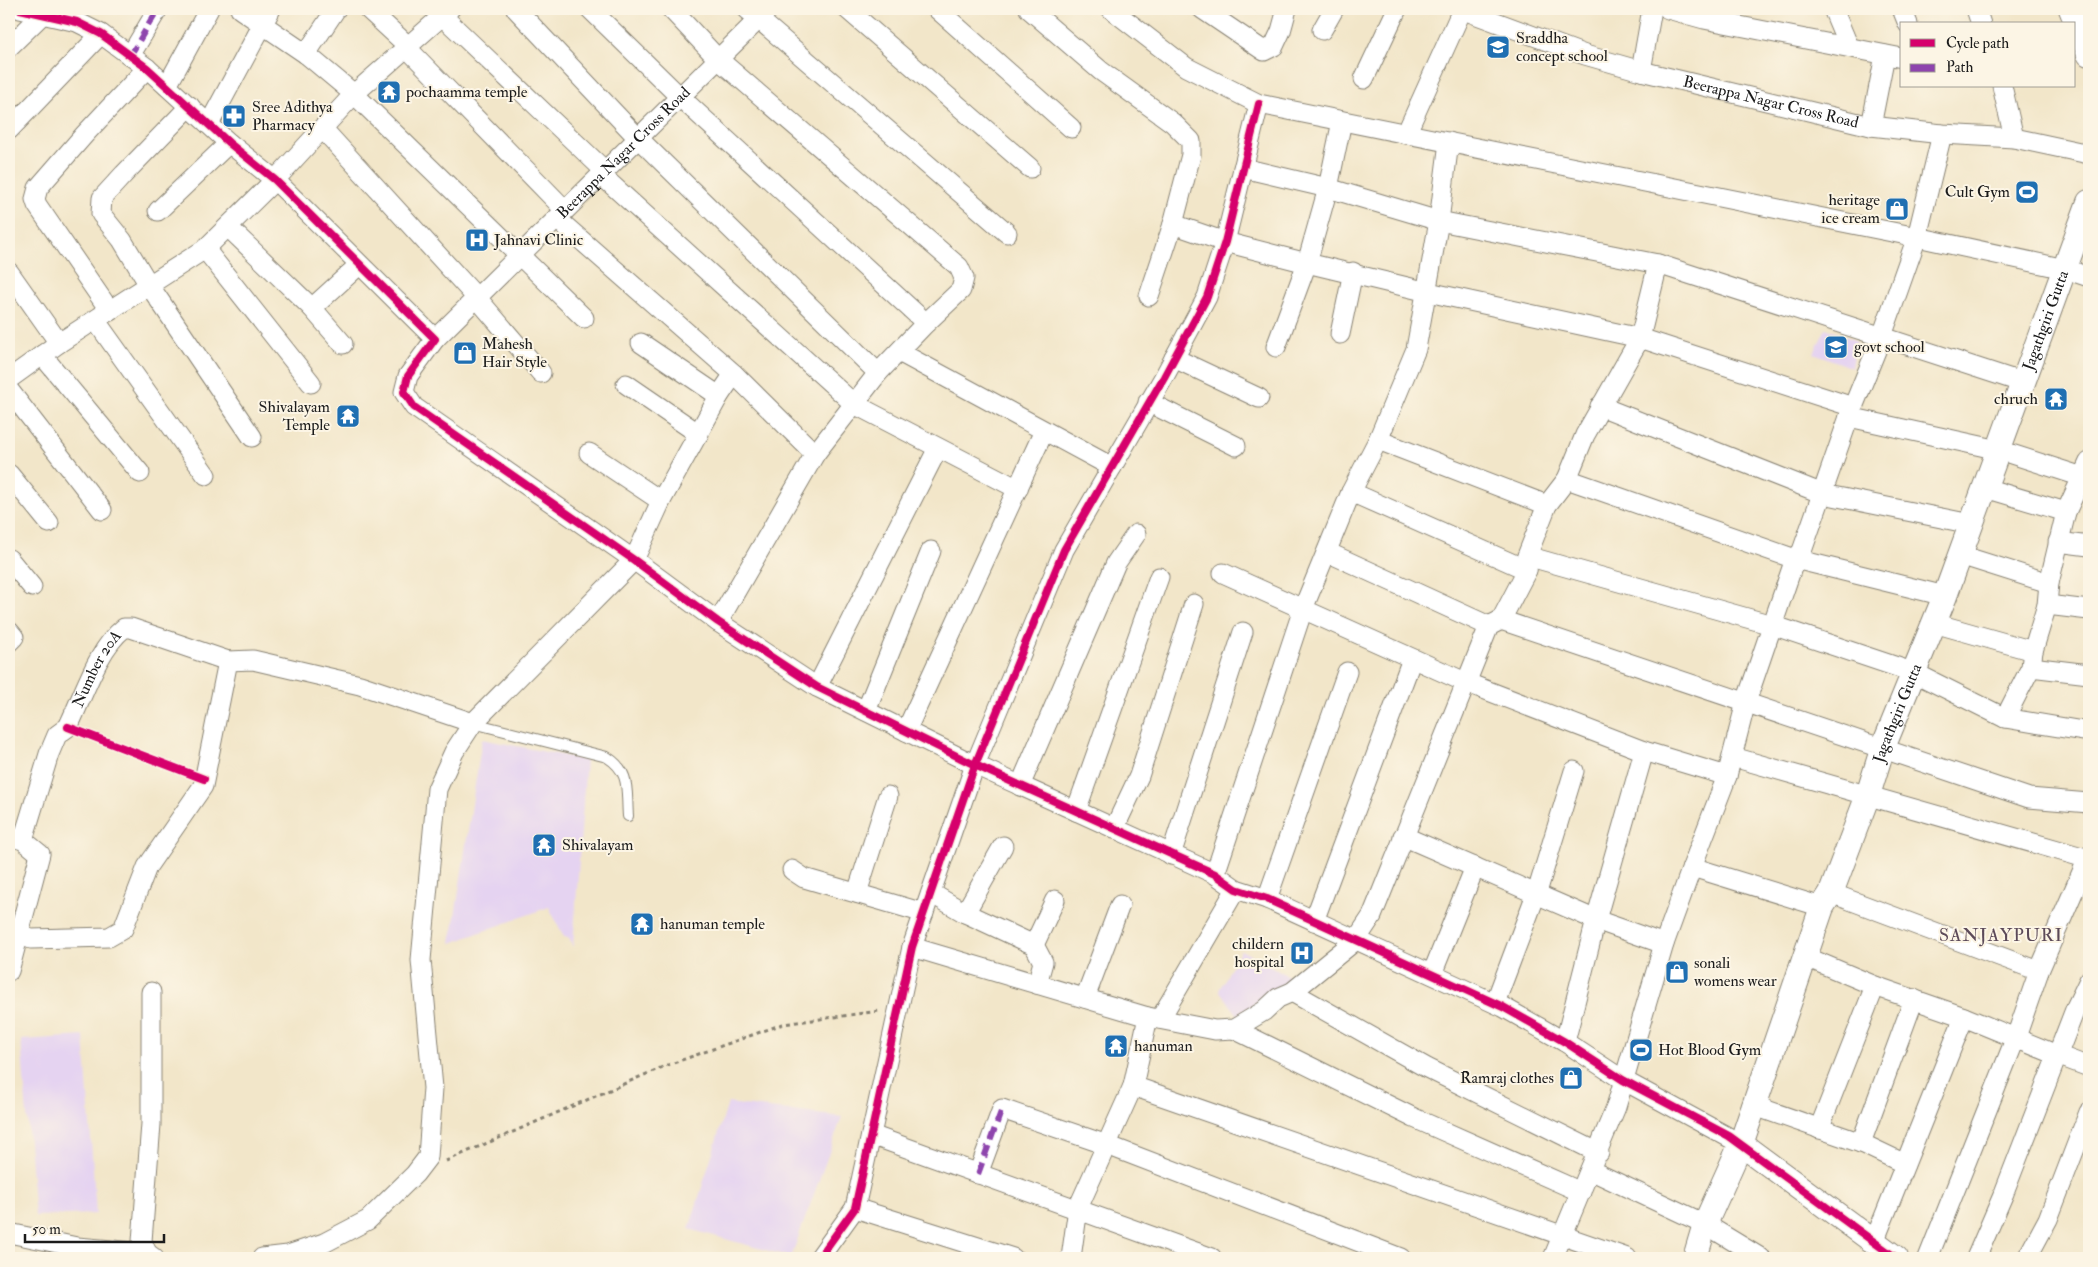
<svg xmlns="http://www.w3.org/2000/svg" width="2098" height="1267" font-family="'IM FELL Double Pica',serif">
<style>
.built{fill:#e5d3f1}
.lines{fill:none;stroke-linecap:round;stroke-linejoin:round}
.service-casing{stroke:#878172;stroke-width:12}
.minor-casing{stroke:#878172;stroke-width:21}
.tertiary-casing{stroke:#878172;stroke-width:26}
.path{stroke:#878172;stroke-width:3;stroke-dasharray:4 4;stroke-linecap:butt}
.service{stroke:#fff;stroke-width:10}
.minor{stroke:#fff;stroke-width:19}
.tertiary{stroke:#fff;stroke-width:24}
.quiet{stroke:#8e44ad;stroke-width:6;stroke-dasharray:12 6;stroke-linecap:butt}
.cycleway-casing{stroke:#fcf5e5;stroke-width:11}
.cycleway{stroke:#d6006c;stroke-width:8}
.labels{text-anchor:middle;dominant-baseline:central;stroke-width:4;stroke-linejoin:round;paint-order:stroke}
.poi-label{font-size:16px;fill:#1c1c1c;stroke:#fcf5e5;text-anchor:start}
.street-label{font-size:16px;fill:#1c1c1c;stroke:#fcf5e5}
.neighbourhood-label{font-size:18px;letter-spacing:1px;fill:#5c4a59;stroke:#fcf5e5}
</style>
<rect width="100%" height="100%" fill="#fcf5e5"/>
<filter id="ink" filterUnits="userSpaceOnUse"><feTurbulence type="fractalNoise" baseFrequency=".02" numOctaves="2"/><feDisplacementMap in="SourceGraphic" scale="10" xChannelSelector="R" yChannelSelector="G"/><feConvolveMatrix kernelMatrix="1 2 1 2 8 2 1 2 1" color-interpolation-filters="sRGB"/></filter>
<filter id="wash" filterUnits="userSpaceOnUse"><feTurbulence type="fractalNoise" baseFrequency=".0096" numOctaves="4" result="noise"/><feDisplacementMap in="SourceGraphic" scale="20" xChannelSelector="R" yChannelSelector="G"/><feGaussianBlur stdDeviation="1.12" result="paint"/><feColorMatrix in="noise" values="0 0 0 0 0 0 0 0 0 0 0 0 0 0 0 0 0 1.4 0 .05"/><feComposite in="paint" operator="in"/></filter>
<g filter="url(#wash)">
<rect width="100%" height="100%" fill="#f2e6c9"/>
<path class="built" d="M1826,328l30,13 -4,27 -38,-15z
M482,739l104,21 -13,187 -4,-9 -5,-1 -15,-30 -98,36z
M1241,950l53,29 -53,40 -22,-29z
M84,1036l12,178 -61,2 -14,-176z
M728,1103l114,14 -51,140 -102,-28z"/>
</g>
<g filter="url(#ink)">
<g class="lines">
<g class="service-casing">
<path id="service" d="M473,723l134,34c24,15 19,33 21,59"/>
</g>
<g class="minor-casing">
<g id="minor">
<path d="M20,9l57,13 24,12 46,34 82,75 46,37 160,159 -27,37 -4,16 10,15 220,153 84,62 99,65 158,78 240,109 21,15 31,10 236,108 62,35 58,38 118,64"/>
<path d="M240,9l66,45 48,40 230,224"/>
<path d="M368,9l40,37"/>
<path d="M435,9l170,162"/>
<path d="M516,9l122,129 240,235"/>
<path d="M590,9l90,88 246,226"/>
<path d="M671,9l47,50 241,208 5,11 -3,12 -35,33 -48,50 -63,81 -97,168"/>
<path d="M747,9l260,224"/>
<path d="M847,9l183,159"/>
<path d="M937,9l134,119"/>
<path d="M1029,9l72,62 72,52 18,18v14l-18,69 -24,72"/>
<path d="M1111,9l75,58 73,37 658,133 148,32 24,8"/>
<path d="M1202,9l62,42 10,-5 7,-15 6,-22"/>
<path id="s1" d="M1461,9l124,46 56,16 230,55 71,8 72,4 75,16"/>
<path d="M1668,9l36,10 198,39"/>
<path d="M1833,9l16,38"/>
<path d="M1902,9l6,15"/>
<path d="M1976,9l5,15"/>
<path d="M1322,30l12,-21"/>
<path d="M9,47l35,-34"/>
<path d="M406,47l159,163"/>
<path d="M306,54l30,-45"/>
<path d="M130,56l28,-47"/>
<path d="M1641,71l11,-62"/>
<path d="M1364,79l33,-70"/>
<path d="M167,86l42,-77"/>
<path d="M2002,86l12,52"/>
<path d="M190,106l-66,68 -22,24 -1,16 21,26 27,45 103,152"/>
<path d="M209,124l62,-115"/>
<path d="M1871,126l14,-71"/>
<path d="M322,128l155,170 64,75"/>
<path d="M9,130l92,-96"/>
<path d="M1406,134l56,-124"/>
<path d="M1243,168l85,20 111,33 219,43 366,119"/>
<path d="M601,175l253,229 164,85"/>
<path d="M158,211l71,-68"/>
<path d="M557,219l177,155 81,80"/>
<path d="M1173,224l52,18 82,21 121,29 212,46 213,69"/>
<path d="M228,227l84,81 47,-43"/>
<path d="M205,249l106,134"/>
<path d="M9,272l50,71"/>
<path d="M312,308l31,36"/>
<path d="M110,311l-73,-106 -2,-6 3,-11 47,-54 62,-66"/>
<path d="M96,321l110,154"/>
<path d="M1340,334l13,-62"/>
<path id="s2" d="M435,339l334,-330"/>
<path d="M641,343l78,53"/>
<path d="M1276,347l31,-84 21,-75 14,-67"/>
<path d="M899,352l213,115"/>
<path d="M42,355l98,118"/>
<path d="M1174,358l85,40"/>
<path d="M9,379l50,-36 146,-94 70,-69 79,-86 96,-85"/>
<path d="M626,384l73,50"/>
<path d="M9,390l93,120"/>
<path d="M1148,402l88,44"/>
<path d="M1600,406l223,88 148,30"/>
<path d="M1849,417l150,33 90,29"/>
<path d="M1378,440l169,65"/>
<path d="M589,453l72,48"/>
<path d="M9,474l40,49"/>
<path d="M1567,479l228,80 150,37"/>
<path d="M1985,488l81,24"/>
<path d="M1351,492l176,78"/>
<path d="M2058,542l31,4"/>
<path d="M1327,552l162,74"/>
<path d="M1960,555l89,28"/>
<path d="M1527,556l245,69 143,48 90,45 84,14"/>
<path d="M9,559l23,28"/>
<path d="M1223,573l242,109 179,69 83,25"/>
<path d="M2047,605l42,5"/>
<path d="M1501,620l528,178 60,5"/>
<path d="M1934,623l99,28"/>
<path d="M9,631l5,6 -5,5"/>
<path d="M2031,667l58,7"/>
<path d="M817,687l121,-239"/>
<path d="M866,711l65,-160"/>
<path d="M2005,718l26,-51 2,-16 14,-46 2,-22 17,-71 23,-50"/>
<path d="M906,731l138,-300"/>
<path d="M1733,757l356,102"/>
<path d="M1020,786l96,-223 20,-29"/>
<path d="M1076,811l83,-234"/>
<path d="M1114,829l25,-53 55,-172"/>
<path d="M9,836l14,4 17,14 -31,117"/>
<path d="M1403,836l193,84 68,24"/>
<path id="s3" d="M23,840l26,-86 8,-19 11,-8c15,-30 29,-78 56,-99h7l97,33"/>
<path d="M1171,855l72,-223"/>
<path d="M1692,867l130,40"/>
<path d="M792,870l12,8 120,35"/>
<path d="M1215,874l88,-265 48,-117 27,-52 38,-91 23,-128 10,-79"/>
<path d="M857,893l31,-97"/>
<path d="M931,893l34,20 69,32 9,17 -6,22"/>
<path d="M1831,893l208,78 49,-113"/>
<path d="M1267,899l80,-227"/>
<path d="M965,913l38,-67"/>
<path d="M1314,921l98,-262"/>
<path d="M9,931l22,8 78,-2 14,-8 24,-62 56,-81 25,-125 25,-1 107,25 113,38"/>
<path d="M1034,945l21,-45"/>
<path d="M912,947l236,70 67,13 19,-1 30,-18 14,-13 14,-6 64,-52 16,-24 117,-290 12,-6 26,-50v-14l20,-51 20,-26 18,-44 55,-97 18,-74"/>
<path d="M1806,957l69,29 89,31 93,38 32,12"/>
<path d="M1432,974l43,-107"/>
<path d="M1292,992l135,76 172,85"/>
<path d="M1085,998l35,-93"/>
<path d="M1495,1003l43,-114 36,-118"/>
<path d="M1160,1019l76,-130"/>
<path d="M1234,1029l180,89 167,74"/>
<path d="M1565,1042l31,-122 48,-169"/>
<path d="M1133,1086l494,172"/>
<path d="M1752,1105l109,38 53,-144"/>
<path d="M1819,1129l56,-143"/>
<path d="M871,1135l341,123"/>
<path d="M1861,1143l44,21"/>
<path d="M1590,1170l115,54 56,34"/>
<path d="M978,1174l24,-65 105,36 294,113"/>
<path d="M855,1208l158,50"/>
<path d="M9,1233l68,14 70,6 7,5"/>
<path d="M1874,1242l90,-225"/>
<path d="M146,1258l1,-5 -5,-12 9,-117v-132"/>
<path d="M262,1258l26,-3 36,-12 44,-23 47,-46 13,-17 5,-69 -12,-128 16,-171 17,-37 19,-29 161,-163 27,-59 58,-105 15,-22"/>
<path d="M819,1258l36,-50 57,-261 63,-182 89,-215 100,-173 43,-80 18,-55 34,-138"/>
<path d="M1071,1258l7,-50 55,-122 15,-69"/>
<path d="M1553,1258l63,-151 48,-163 28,-77 35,-91 19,-74 49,-143 7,-8 47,-134 33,-81 35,-99 25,-103"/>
<path d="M1928,1258l88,-221 23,-66"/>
<path d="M1976,1258l28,-65 72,-186 13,-27"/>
<path d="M2027,1258l21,-39 41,-107"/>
</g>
</g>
<g class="tertiary-casing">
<g id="tertiary">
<path d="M2071,9l18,45"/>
<path d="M1741,1144l155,114"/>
<path id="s4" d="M1695,1258l10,-34 36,-80 81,-237 9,-14 37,-98 14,-45 63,-154 144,-394"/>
</g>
</g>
<path class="path" d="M446,1161l219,-95 118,-42 96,-13"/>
<use href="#service" class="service"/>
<use href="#minor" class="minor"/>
<use href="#tertiary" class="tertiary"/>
<path class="quiet" d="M130,56l28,-47
M978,1174l24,-65"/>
<g class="cycleway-casing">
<path id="cycleway" d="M20,9l57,13 24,12 46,34 82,75 46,37 160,159 -27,37 -4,16 10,15 220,153 84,62 99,65 158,78 240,109 21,15 31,10 236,108 62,35 58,38 106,56 167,122
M68,727l136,52
M819,1258l36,-50 57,-261 63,-182 89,-215 100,-173 43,-80 18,-55 34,-138"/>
</g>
<use href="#cycleway" class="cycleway"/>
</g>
</g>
<defs>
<g id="school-square" transform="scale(1.25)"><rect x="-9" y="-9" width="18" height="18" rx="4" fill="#1f6fb2" stroke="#fcf5e5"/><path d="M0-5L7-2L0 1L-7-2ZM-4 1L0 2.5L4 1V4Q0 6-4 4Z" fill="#fff"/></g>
<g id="temple-square" transform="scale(1.25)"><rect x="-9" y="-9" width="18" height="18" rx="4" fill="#1f6fb2" stroke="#fcf5e5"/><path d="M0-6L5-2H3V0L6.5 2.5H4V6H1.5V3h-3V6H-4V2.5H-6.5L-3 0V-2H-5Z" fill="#fff"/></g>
<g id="pharmacy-square" transform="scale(1.25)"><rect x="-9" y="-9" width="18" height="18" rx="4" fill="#1f6fb2" stroke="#fcf5e5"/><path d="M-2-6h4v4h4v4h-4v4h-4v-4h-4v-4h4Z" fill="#fff"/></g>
<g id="stadium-square" transform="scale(1.25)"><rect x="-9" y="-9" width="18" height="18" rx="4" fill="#1f6fb2" stroke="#fcf5e5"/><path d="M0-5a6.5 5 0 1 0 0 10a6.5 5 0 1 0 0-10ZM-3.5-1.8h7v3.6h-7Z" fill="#fff"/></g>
<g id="shop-square" transform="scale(1.25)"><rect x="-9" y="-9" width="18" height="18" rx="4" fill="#1f6fb2" stroke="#fcf5e5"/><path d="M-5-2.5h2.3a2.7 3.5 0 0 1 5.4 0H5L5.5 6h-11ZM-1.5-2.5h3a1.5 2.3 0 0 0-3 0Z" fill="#fff"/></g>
<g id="hospital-square" transform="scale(1.25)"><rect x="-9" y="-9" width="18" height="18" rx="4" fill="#1f6fb2" stroke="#fcf5e5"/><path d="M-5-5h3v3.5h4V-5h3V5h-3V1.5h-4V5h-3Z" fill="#fff"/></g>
</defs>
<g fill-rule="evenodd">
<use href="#school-square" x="1498" y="47"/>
<use href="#temple-square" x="389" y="92"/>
<use href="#pharmacy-square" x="234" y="116"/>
<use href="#stadium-square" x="2027" y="192"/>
<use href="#shop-square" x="1897" y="209"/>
<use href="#hospital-square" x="477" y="240"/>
<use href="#school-square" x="1836" y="347"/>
<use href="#shop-square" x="465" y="353"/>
<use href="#temple-square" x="2056" y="399"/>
<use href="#temple-square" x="348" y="416"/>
<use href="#temple-square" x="544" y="845"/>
<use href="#temple-square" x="642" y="924"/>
<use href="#hospital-square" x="1302" y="953"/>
<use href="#shop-square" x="1677" y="972"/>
<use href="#temple-square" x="1116" y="1046"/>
<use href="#stadium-square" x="1641" y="1050"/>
<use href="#shop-square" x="1571" y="1078"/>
</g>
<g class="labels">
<g class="poi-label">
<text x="1516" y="38">Sraddha<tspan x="1516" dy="18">concept school</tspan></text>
<text x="406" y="92">pochaamma temple</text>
<text x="252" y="107">Sree Adithya<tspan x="252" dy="18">Pharmacy</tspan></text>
<text x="2010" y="192" text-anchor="end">Cult Gym</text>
<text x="1880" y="200" text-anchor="end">heritage<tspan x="1880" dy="18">ice cream</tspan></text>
<text x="494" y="240">Jahnavi Clinic</text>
<text x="482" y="344">Mahesh<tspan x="482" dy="18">Hair Style</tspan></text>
<text x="1854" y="347">govt school</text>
<text x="2038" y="399" text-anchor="end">chruch</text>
<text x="330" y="407" text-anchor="end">Shivalayam<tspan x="330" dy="18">Temple</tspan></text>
<text x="562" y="845">Shivalayam</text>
<text x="660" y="924">hanuman temple</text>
<text x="1284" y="944" text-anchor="end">childern<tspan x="1284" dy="18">hospital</tspan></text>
<text x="1694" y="963">sonali<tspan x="1694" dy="18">womens wear</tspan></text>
<text x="1134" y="1046">hanuman</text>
<text x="1658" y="1050">Hot Blood Gym</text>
<text x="1554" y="1078" text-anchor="end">Ramraj clothes</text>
</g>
<g class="street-label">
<text stroke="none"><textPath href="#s1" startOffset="324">Beerappa Nagar Cross Road</textPath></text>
<text stroke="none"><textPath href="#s2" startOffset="265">Beerappa Nagar Cross Road</textPath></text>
<text stroke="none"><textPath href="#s4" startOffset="1002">Jagathgiri Gutta</textPath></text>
<text stroke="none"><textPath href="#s3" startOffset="189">Number 20A</textPath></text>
<text stroke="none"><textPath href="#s4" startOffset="582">Jagathgiri Gutta</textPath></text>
</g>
<g class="neighbourhood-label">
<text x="2001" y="935">SANJAYPURI</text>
</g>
</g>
<rect width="2098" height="1267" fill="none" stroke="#fcf5e5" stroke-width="30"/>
<rect x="1900" y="22" width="175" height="65" fill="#fcf5e5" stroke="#a29e95"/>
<rect x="1910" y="39" width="25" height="8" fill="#d6006c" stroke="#a29e95"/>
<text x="1946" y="48" font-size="15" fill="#1c1c1c">Cycle path</text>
<rect x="1910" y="64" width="25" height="8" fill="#8e44ad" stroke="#a29e95"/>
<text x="1946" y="72" font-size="15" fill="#1c1c1c">Path</text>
<path d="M25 1234v8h139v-8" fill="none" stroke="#1c1c1c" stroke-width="2.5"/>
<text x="32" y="1234" font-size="15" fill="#1c1c1c" stroke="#fcf5e5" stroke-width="4" paint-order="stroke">50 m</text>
</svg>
